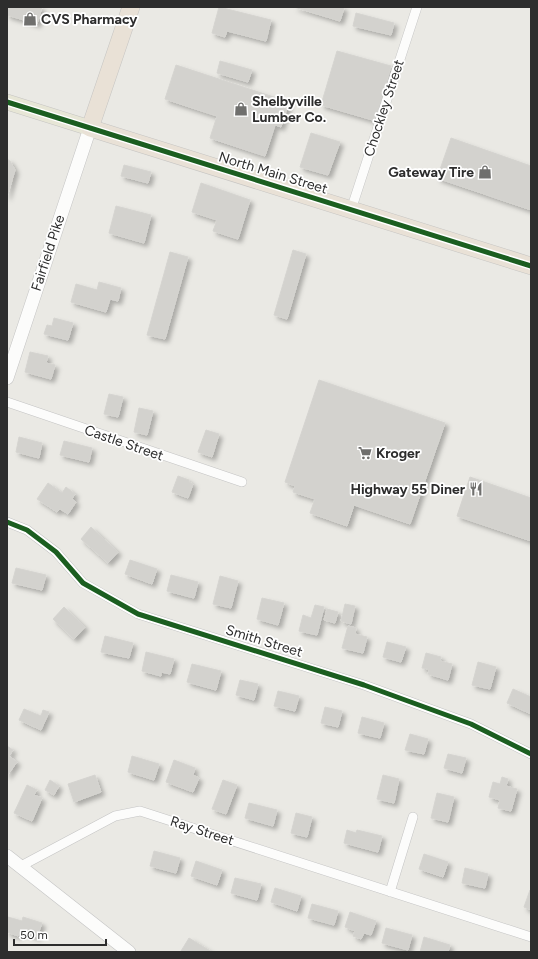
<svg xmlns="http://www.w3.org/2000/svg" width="538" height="959" font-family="Figtree,sans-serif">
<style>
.building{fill:#d3d2ce;stroke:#d5d4d0;filter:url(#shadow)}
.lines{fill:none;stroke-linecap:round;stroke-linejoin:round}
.street-casing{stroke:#c4c4c4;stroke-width:10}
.secondary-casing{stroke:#c4c4c4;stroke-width:14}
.primary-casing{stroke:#c6c5c3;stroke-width:16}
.highway-casing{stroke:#c6c5c3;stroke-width:18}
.street{stroke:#fcfcfb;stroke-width:9}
.secondary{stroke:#fcfcfb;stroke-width:13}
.primary{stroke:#e7e6d6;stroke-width:15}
.highway{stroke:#e9e1d6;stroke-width:17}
.cycleway-casing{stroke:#fff;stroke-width:8}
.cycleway{stroke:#1b5e20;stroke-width:5}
.labels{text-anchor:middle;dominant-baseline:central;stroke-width:3.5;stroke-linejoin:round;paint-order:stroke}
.poi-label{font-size:14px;font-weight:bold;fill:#2d2d2d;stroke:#fff;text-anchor:start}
.street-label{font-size:14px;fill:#2d2d2d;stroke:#fff}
</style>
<defs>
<filter id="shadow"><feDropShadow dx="3.5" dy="3.5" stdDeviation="2" flood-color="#0004"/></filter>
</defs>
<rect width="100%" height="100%" fill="#eae9e4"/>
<path class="building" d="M7,7h35l-5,17 -30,-9z
M219,7l52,13 -5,21 -39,-10 -2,6 -13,-4z
M294,7h47l3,1 -4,13z
M356,13l38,10 -3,12 -38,-9z
M337,51l54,15 -15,55 -55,-16z
M220,61l32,9 -4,12 -31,-9z
M176,65l113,37 -8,25 -6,-2 -10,31 -55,-18 7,-22 -52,-17z
M311,133l29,9 -12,33 -28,-8z
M451,138l80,28v44l-94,-32z
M7,159l3,2 5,9 -8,27z
M124,165l27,7 -3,11 -27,-7z
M201,183l49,17 -12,39 -25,-8 4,-11 -25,-8z
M116,206l35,9 -7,28 -35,-10z
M293,250l13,4 -19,65 -13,-4z
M170,252l18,5 -23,82 -18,-4z
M99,282l22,6 -3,13 -8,-2 -4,13 -35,-10 5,-18 21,6z
M54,318l19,5 -5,17 -24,-6 3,-9 5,1z
M30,352l18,4 -2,7 9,2 -4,14 -26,-7z
M319,380l126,43 -35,101 -56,-19 -7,21 -37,-13 5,-14 -22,-7 2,-6 -10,-4z
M109,394l14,3 -5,20 -14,-3z
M139,408l14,3 -6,24 -13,-3z
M206,430l13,4 -7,23 -14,-5z
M19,437l23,6 -3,15 -23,-6z
M64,441l28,7 -3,14 -29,-7z
M178,476l11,4v2l4,2 -5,14 -16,-6z
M470,477l61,21v43l-74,-25z
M48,483l14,10 4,-6 9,7 -3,5 4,3 -8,12 -8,-5 -3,3 -20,-13z
M91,527l27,25 -10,11 -27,-24z
M130,560l27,9 -5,15 -27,-10z
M16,568l30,7 -4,15 -30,-7z
M171,575l27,7 -4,16 -27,-7z
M220,576l18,5 -7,27 -18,-4z
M262,598l22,5 -6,22 -21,-6z
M345,604l10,2 -4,18 -10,-3z
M315,605l9,2 -7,28 -18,-4 4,-16 8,3z
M64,607l21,20 -11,12 -21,-20z
M327,609l11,3 -3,11 -11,-3z
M348,626l8,2 -1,6 12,3 -4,16 -21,-5z
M105,636l28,7 -4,15 -28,-6z
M387,642l19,5 -5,15 -18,-5z
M146,652l28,7 -4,15 -9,-2v4l-19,-5z
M426,653l15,4 -1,4 12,3 -4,16 -20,-6 1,-5 -7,-1z
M478,662l18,5 -6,22 -18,-4z
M192,664l29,7 -5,19 -29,-8z
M240,680l18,4 -4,16 -18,-5z
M513,689l18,8v17l-24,-11z
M278,691l21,5 -4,15 -21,-5z
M325,707l17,4 -4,16 -17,-4z
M24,709l17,7 2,-6 6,2 -8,18 -22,-10z
M362,717l22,6 -4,15 -22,-5z
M410,734l18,5 -4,15 -19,-4z
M7,746l6,4 -4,6 8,6 -10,14z
M448,754l18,4 -4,15 -18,-5z
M132,756l27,8 -5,16 -26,-8z
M174,760l21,8 -2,7 6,3 -6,14 -27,-10z
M95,775l6,17 -27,10 -6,-18z
M383,775l16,4 -5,24 -17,-4z
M502,777l6,2 -2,7 11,3 -6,22 -13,-3 2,-8 -11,-3 4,-15 7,2z
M50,780l9,6 -5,9 -9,-5z
M223,780l14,5 -11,29 -14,-5z
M27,785l10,5 -3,5 8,3 -10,23 -18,-8z
M437,793l17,4 -6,25 -17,-4z
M249,803l28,7 -4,16 -28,-8z
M296,813l16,4 -5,20 -16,-4z
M347,830l9,3 1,-3 25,6 -4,16 -34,-9z
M154,851l26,7 -4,15 -26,-7z
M424,854l24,8 -5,15 -24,-8z
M196,861l26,9 -5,15 -26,-9z
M465,868l23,6 -3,14 -23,-5z
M235,878l26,6 -4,16 -26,-7z
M275,888l26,8 -4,15 -26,-9z
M530,890h1v20l-7,-3z
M312,904l26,7 -4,14 -26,-7z
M350,912l26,9 -5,14 -7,-2 -3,6 -8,-3 2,-5 -10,-4z
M8,917l14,4 1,-4 19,6 -5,14 -17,-6 -2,5 -11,-4z
M386,928l26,7 -4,15 -26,-7z
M424,937l26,8 -2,7h-28z
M189,938l23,14h-1l-30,-1z"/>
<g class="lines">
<g class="street-casing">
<path id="street" d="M351,210l66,-203
M7,402l235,80
M7,522l20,8 29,22 27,31 55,31 226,71 107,39 60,30
M21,866l94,-50 25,-5 391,126
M390,892l23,-75"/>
</g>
<g class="secondary-casing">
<path id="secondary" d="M7,378l83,-250
M7,856l122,96"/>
</g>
<g class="primary-casing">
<path id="primary" d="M7,102l83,26"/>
</g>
<g class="highway-casing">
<path id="highway" d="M131,7l-41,121 441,138"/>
</g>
<use href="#street" class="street"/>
<use href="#secondary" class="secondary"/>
<use href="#primary" class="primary"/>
<use href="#highway" class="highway"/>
<g class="cycleway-casing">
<path id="cycleway" d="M7,102l524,164
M7,522l20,8 29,22 27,31 55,31 226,71 107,39 60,30"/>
</g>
<use href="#cycleway" class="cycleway"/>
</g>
<defs>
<g id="shop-bare" transform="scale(1.08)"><path d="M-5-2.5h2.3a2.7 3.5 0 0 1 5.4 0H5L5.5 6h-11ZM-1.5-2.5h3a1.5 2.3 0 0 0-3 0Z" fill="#6f6f6d" stroke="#fff" stroke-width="2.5" paint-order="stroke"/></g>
<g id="supermarket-bare" transform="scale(1.08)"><path d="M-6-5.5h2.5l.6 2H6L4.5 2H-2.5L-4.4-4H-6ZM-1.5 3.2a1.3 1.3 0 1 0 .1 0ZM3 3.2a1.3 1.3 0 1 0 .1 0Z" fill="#6f6f6d" stroke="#fff" stroke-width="2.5" paint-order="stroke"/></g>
<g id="restaurant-bare" transform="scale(1.08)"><path d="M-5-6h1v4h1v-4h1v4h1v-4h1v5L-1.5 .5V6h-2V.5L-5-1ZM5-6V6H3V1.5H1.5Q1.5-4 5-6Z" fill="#6f6f6d" stroke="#fff" stroke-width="2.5" paint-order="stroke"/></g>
</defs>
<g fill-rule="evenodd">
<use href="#shop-bare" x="30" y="19"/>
<use href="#shop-bare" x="241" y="109"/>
<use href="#shop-bare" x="485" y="172"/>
<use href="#supermarket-bare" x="365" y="453"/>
<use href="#restaurant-bare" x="476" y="489"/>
</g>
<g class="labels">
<g class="poi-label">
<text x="41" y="19">CVS Pharmacy</text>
<text x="252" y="101">Shelbyville<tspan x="252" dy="16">Lumber Co.</tspan></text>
<text x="474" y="172" text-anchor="end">Gateway Tire</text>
<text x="376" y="453">Kroger</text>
<text x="465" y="489" text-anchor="end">Highway 55 Diner</text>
</g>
<g class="street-label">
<text transform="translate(384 108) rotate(-72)">Chockley Street</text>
<text transform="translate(273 173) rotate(17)">North Main Street</text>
<text transform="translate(48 253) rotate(-72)">Fairfield Pike</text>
<text transform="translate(124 443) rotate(19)">Castle Street</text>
<text transform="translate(264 641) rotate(17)">Smith Street</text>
<text transform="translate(202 831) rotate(18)">Ray Street</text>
</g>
</g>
<rect width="538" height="959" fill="none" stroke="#2d2d2d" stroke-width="16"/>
<path d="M14 939v6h92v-6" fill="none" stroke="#2d2d2d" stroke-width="2"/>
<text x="20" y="939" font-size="12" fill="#2d2d2d" stroke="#ffffff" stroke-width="3" paint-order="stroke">50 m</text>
</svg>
